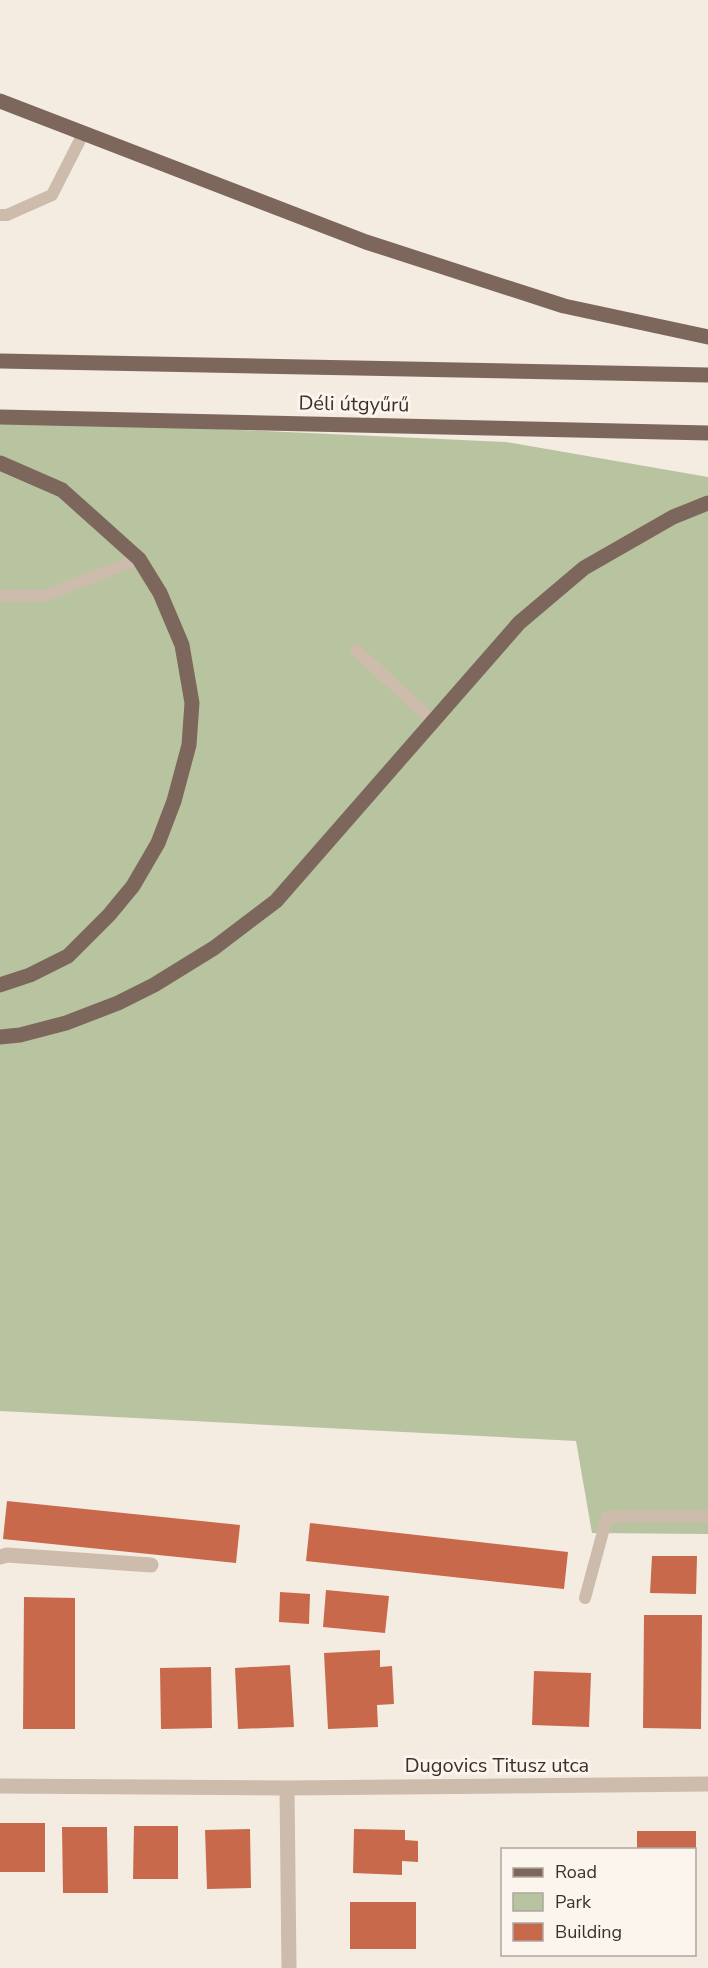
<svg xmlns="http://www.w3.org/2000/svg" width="708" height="1968" font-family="'Nunito Sans',sans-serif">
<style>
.green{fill:#b8c4a0}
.building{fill:#c8694b}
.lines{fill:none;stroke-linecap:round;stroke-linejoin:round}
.lane{stroke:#cdbbac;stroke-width:12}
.street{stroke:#cdbbac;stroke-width:15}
.primary{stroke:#7d675c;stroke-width:15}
.labels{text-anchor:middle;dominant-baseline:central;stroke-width:6;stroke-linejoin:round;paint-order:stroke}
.street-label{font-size:20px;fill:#3b302b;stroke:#fbf5ee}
</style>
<rect width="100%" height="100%" fill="#f4ebe1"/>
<path class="green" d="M0,419l506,23 202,35v1057l-116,-1 -16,-92 -576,-30z"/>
<path class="building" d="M7,1501l233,24 -4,38 -233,-24z
M310,1523l258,29 -4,37 -258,-28z
M652,1556h45l-1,38 -46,-1z
M326,1590l63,6 -4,37 -62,-6z
M280,1592l30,2 -1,30 -30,-2z
M24,1597l51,1v131h-52z
M644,1615h58l-1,114 -58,-1z
M380,1650v17l12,-1 2,38 -17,1 1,22 -50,2 -4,-76z
M290,1665l4,62 -56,2 -3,-61z
M211,1667l1,61 -51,1 -1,-61z
M534,1671l57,2 -2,54 -57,-2z
M0,1823h45v49h-45z
M134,1826h44v53h-45z
M62,1827h45l1,66h-45z
M250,1829l1,59 -44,1 -2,-59z
M354,1829l51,1v10l13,1v21l-16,-1v14l-49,-2z
M637,1831h59v19h-59z
M350,1902h66v47h-66z"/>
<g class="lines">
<path class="lane" d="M0,215h7l45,-20 31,-61
M0,596l47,-1 92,-36
M356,650l77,71
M585,1598l22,-81 101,-1"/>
<path class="street" d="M0,1557l7,-2 144,10
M0,1786l287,2 421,-4
M287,1788l2,180"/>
<path class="primary" d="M0,101l366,141 198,64 144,31
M0,361l708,14
M0,417l708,16
M0,463l62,27 77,69 21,34 22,52 10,58 -3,42 -15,56 -16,42 -25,43 -24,29 -41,41 -38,19 -30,10
M0,1037l20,-2 46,-12 52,-20 36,-18 60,-37 62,-47 243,-278 65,-55 89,-51 35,-14"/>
</g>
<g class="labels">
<g class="street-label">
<text transform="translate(354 404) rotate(1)">Déli útgyűrű</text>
<text x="497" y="1765">Dugovics Titusz utca</text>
</g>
</g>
<rect x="501" y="1848" width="195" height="108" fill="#fbf5ee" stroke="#aea6a0" stroke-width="1.5"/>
<rect x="513" y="1868" width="30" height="9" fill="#7d675c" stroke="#aea6a0" stroke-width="1.5"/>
<text x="555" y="1878" font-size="18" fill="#3b302b">Road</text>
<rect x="513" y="1893" width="30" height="18" fill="#b8c4a0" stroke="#aea6a0" stroke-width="1.5"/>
<text x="555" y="1908" font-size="18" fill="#3b302b">Park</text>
<rect x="513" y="1923" width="30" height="18" fill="#c8694b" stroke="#aea6a0" stroke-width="1.5"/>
<text x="555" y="1938" font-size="18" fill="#3b302b">Building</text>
</svg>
